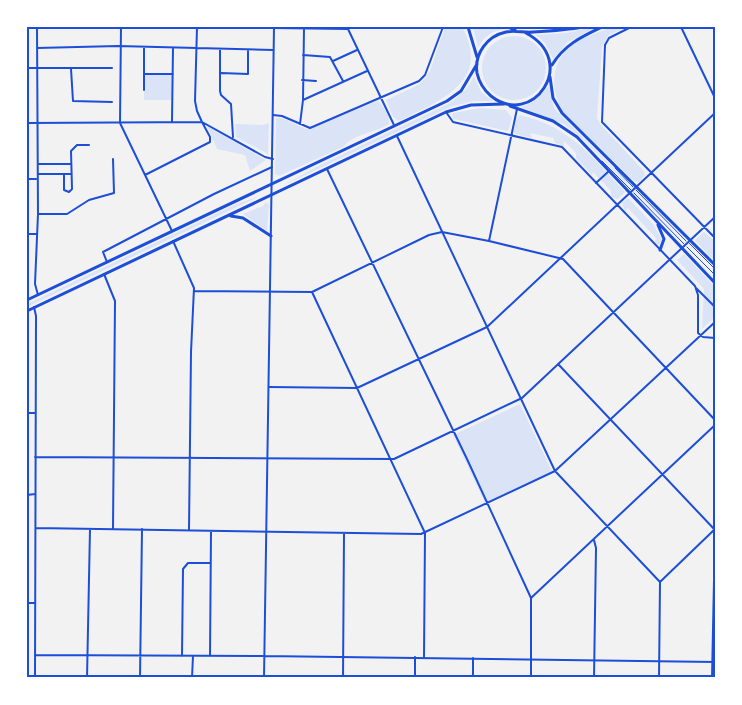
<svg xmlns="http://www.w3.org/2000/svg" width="742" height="705" font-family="Inter,sans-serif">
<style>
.green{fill:#dbe4f7}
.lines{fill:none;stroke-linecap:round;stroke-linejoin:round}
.service{stroke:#1d4ed8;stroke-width:1}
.minor{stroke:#1d4ed8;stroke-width:2}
.tertiary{stroke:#1d4ed8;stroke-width:2}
.primary{stroke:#1d4ed8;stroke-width:3}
.neatline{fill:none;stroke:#1d4ed8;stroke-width:2}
</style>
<rect width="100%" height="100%" fill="#f2f2f2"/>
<path class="green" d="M445,27h17c31,55 -25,75 -63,94l-6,-4 -7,-17 34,-16 10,-13z
M473,27h28l5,2c-13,1 -22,7 -28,19z
M591,27h6l-29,15 -15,17 -8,-16 -9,-8 31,-2z
M610,27h16l-17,8 -7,12 -5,71 4,7 43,46 1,4 -6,7 -5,-1 -69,-66c-15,-22 -16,-52 6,-69 11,-9 27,-13 39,-19z
M482 68a32 32 0 1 1 64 0a32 32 0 1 1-64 0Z
M144,74h29l-1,26h-28z
M474,76l7,16 12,9h-19l-24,6 -168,79 36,-20 130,-62c12,-8 21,-16 26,-28z
M549,86l5,22 74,75 -1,1 -42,-43 -21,-17 -43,-17 12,-5z
M378,101c6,5 12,16 11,23 -16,10 -32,8 -46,23l-64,29 -4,-2 1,-56h6l24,11z
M480,108l26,2 6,8 -4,13 -54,-12 -2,-2 1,-4z
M520,115c51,12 71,41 105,77l-7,7 -7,-2v-6l-18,-19 -1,3 -16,-17v-5l-12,-12v5l-9,-3 -2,-5 -23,-5 2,5 -16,-4 -2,-2 2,-13z
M269,123l-1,31 -32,-17 -1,-13 28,1z
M207,126l59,34 -16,11 -5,-16 -28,-6z
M257,197l-1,1 -229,109v-3l209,-100z
M628,198l25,26 8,14 -1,7 -5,-2 1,-5 -28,-30 -3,3 -3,-8z
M266,202l3,3 -2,26 -24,-17 20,-8z
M704,232l11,9v21l-20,-22z
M684,254l31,33v30l-13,12 2,-40 -27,-29z
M520,404l32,67 -67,32 -32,-68z"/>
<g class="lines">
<path class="service" d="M602,161l29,29
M615,168l18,19
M636,190l50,51
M634,193l50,51
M689,243l26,26
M687,247l28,28"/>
<path class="minor" d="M37,27l1,187 -3,70 3,11
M121,27l-1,96 52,108
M197,27l-2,74 2,10 5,11 63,35 8,2
M631,27l-22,11 -4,7 -3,77 113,116
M681,27l34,71
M274,28l74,1 2,-2
M348,29l46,96
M37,48l81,-2 155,4
M144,48v42
M220,49v42l1,4 10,9 2,33
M303,55l27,2 13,24
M333,61l24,-11
M27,68h85
M71,69l2,32 39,1
M221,73l27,1v-24
M144,74h29
M302,80l14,1
M303,100l1,-72
M446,112l7,10 109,25 133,139 3,9v38l5,4 12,1
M273,115l9,1 28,12 109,-47 6,-6 18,-48
M172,121l1,-73
M27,123l175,-1 8,15v5l-65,33
M300,124l3,-24 64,-29
M397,136l158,335 105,111
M38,164h33
M327,169l140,290 64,139v80
M38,174h33
M64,174v16l5,2 3,-3 -1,-38 6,-6h12
M27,179h9
M596,183l13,-12
M38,214h29l22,-14 25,-7 -1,-34
M27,234h10
M173,241l21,47 -3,64 -2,178
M489,241l28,-132
M107,262l-4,-10 111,-58 58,-27
M104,274l11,27 -2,228
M696,288l19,19
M194,291l118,1 117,-57 13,-3 47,9 74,18 152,161
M312,292l113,241 -1,124
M34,307l2,9 -1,362
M558,364l157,166
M269,387l88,1 130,-61 228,-214
M27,413h8
M35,457l359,2 128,-61 193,-181
M27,495l8,-1
M36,528l385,6 134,-63 160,-149
M594,540l2,8 -2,130
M661,581l54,-52
M531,598l184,-173
M27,603h8
M35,655l228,1
M182,656l1,-87 5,-6h22
M210,656l1,-125
M87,678l3,-149
M140,678l2,-149
M192,678l1,-22
M343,678l1,-144
M415,678v-21
M473,678v-20
M659,678l1,-96
M712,678l3,-147"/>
<path class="tertiary" d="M264,656l451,6
M264,678l10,-651"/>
<path class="primary" d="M468,27l9,30
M508,27l7,3
M526,33c54,29 6,96 -35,63 -7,-6 -12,-14 -14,-23 -3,-19 10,-37 29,-41 9,-2 18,1 27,0 17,-1 34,-2 50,-5
M552,65c12,-20 29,-28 50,-38
M550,77l3,21 9,15 153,152
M510,106l43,15 24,16 138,146
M231,216l12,2 28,18
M658,225l6,14 -4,11
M27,300l420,-199 14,-10 16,-27
M27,311l419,-199 25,-7 33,-1"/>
</g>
<rect width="742" height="705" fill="none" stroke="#ffffff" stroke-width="57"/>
<rect x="28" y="28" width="686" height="648" class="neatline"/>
</svg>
